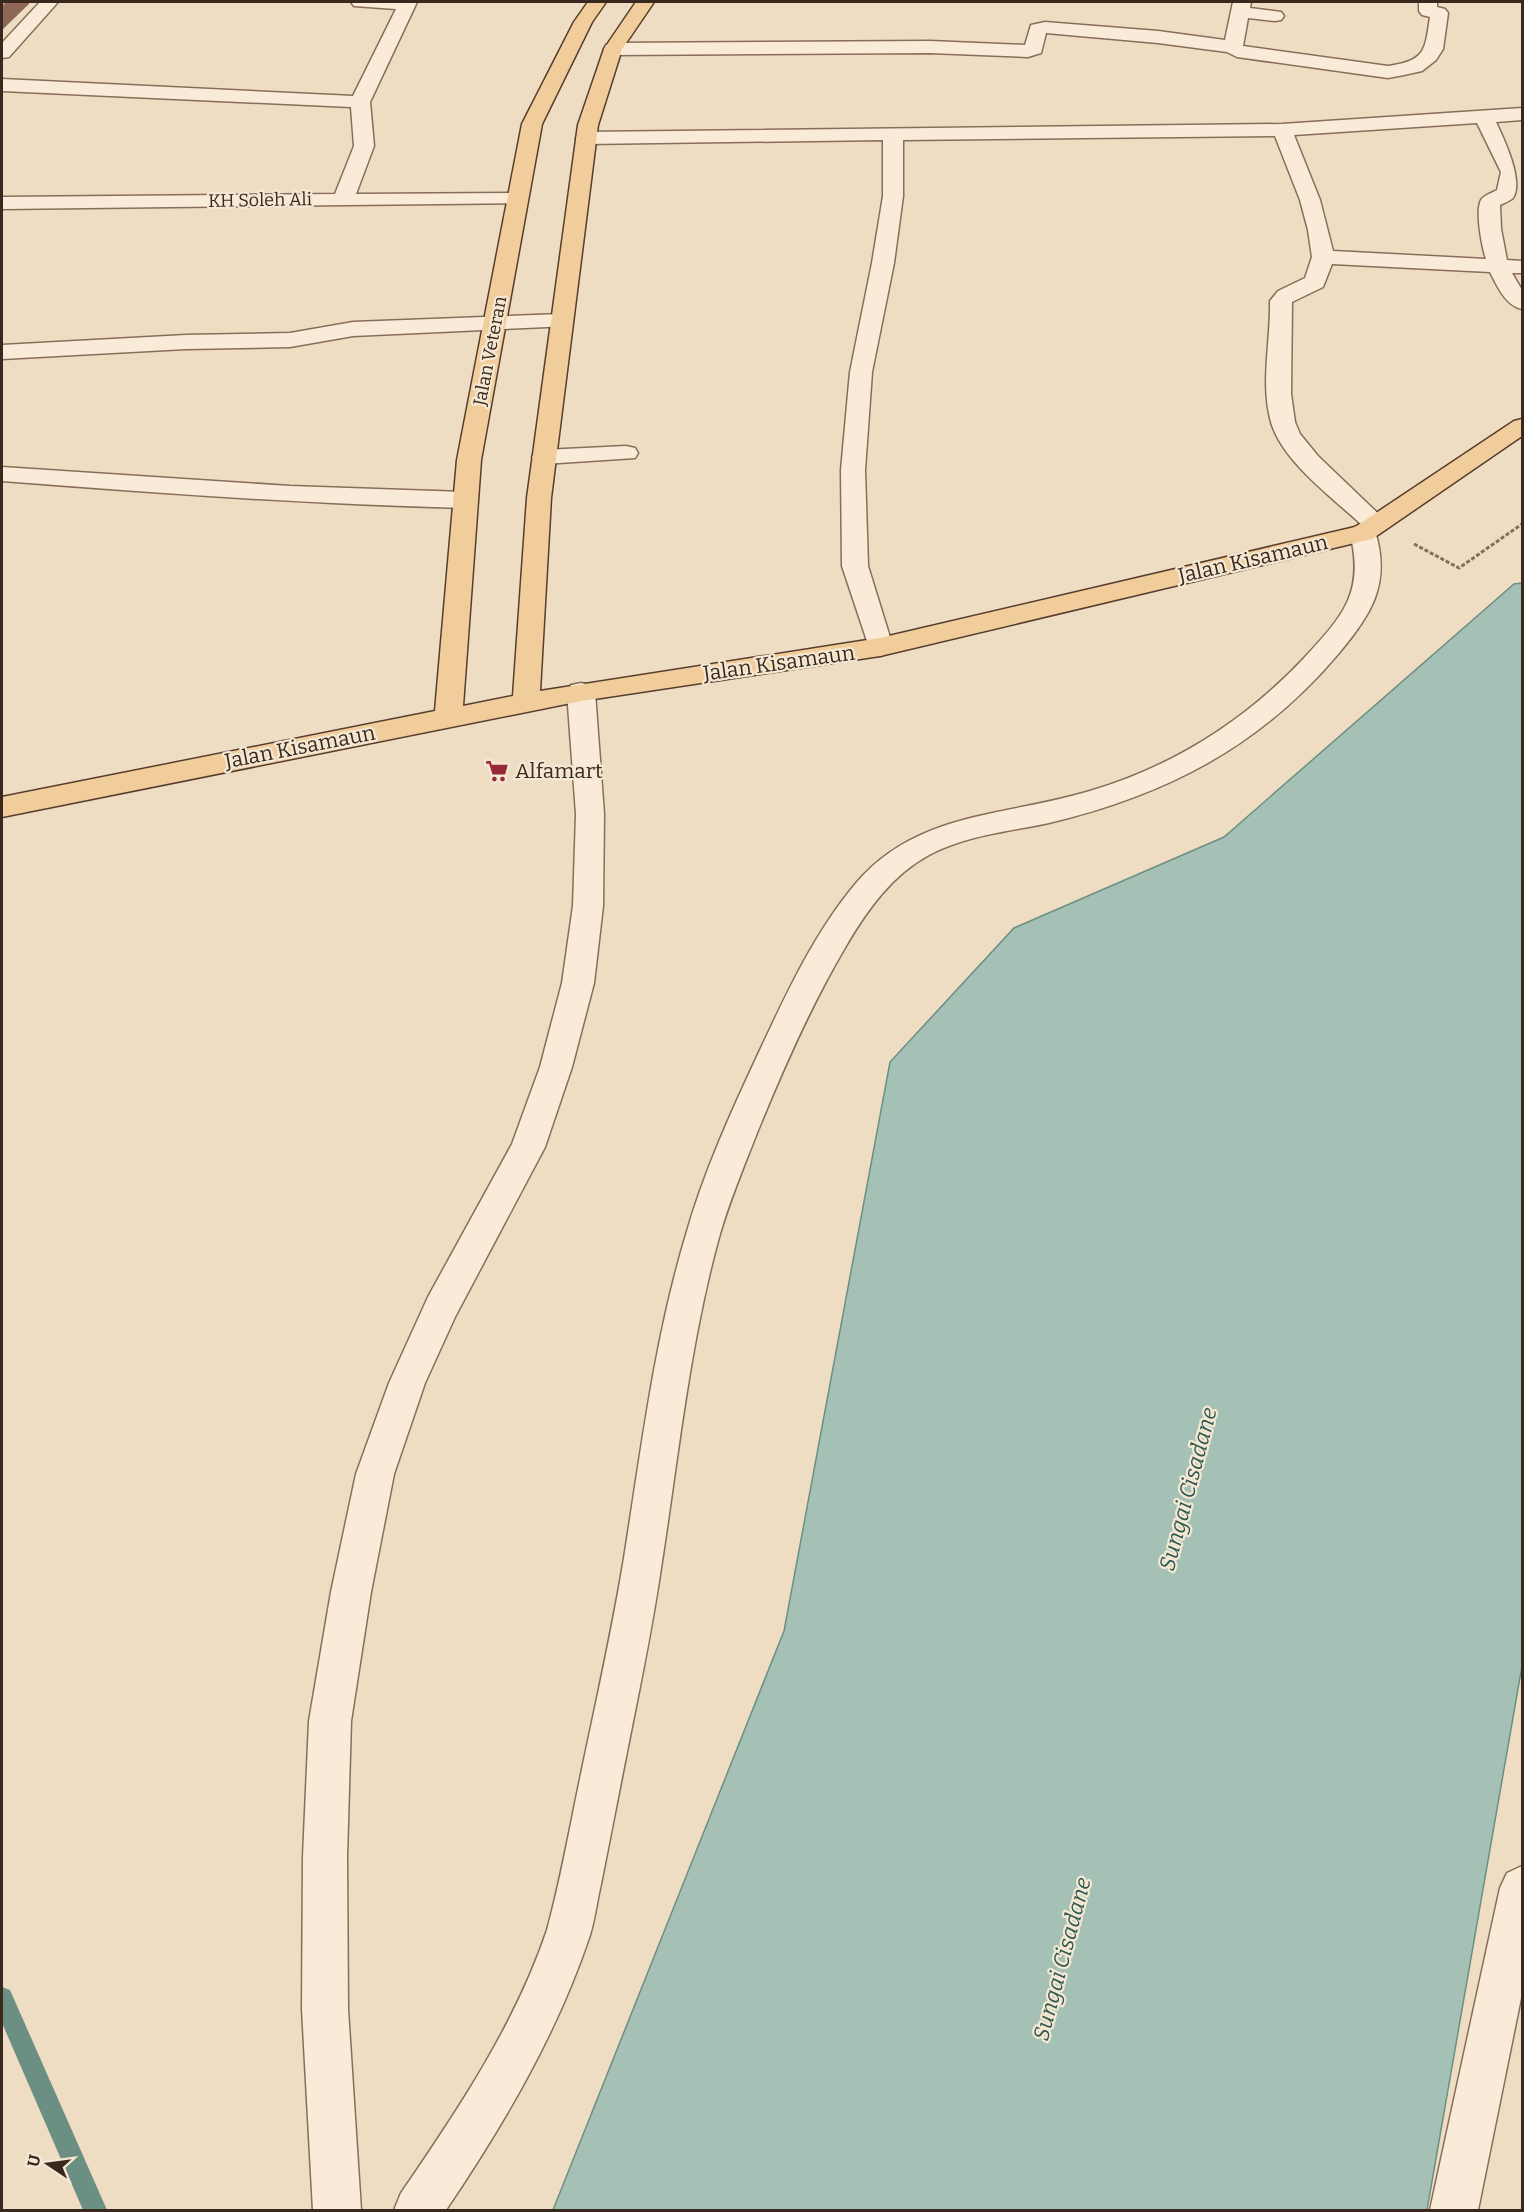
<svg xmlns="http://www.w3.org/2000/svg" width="1524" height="2212" font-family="Bitter,serif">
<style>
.water{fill:#a5c1b6;stroke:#6c8f83;stroke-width:1.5}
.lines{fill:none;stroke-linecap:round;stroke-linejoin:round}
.stream{fill:#6c8f83;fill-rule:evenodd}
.minor-casing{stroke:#886e5a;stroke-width:3}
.major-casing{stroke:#563d2e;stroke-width:3}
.path{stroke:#886e5a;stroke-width:3;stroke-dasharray:4 2;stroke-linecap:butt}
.minor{fill:#f9ebd7;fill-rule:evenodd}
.major{fill:#f1cd9b;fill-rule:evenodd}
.shaded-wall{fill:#8f6755}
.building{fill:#cc9379;stroke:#8f6755;stroke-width:1.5}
.labels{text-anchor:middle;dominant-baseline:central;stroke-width:4.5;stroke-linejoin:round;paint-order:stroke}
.far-street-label{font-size:18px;fill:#38281e;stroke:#f5e8d3}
.street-label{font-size:21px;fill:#38281e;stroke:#f5e8d3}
.poi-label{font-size:21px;fill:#38281e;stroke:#f5e8d3;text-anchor:start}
.water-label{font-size:22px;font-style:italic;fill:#2d5851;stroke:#f5e8d3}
</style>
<rect width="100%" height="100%" fill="#eeddc3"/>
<path class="water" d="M1522,583v1083l-95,544h-874l231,-579 106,-569 124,-134 210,-91 290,-253z"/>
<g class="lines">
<path class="stream" d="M2,1987l8,3 97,220h-24l-81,-187z"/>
<g class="minor-casing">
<path id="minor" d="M40,2h18l-49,55 -7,1v-15z
M351,2h66l-47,100 4,44 -18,48 162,-1 7,2 3,4 -3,4 -523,6v-12l333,-3 19,-48 -3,-39 -349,-16v-12l351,17 43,-87 -42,-3z
M1233,2h18l-1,6 31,4 3,4 -3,4 -6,1 -27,-3 -5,28 145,20c37,-5 37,-15 42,-49l-8,-2 -3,-4v-9h18v5l8,2 3,4 -5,36 -7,11 -14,11 -18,4 -16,3 -151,-21 -10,-5 -69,-9 -112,-10 -5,20 -13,4 -98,-4 -317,2 -7,-2 -2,-4 2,-4 7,-2 317,-2 95,4 6,-20 14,-3 113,9 67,9z
M1522,108v12l-26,2c8,17 28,59 17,76 -3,3 -9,5 -13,7l1,24 6,31 15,1v12h-10l10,17v19c-16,-3 -25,-23 -32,-37l-158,-8 -9,23 -31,15 -1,92 4,28 5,12 18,22 71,68 -4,6 -10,1c16,52 -3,83 -36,122 -79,94 -173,142 -290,170 -41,9 -83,12 -120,32 -37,20 -62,55 -83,91 -35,59 -63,123 -89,187 -14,36 -29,71 -39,108 -29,107 -40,218 -57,327 -9,62 -22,123 -34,184 -9,44 -17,88 -26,132 -4,17 -6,35 -11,51 -33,99 -86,189 -144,275h-52l7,-17c57,-83 114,-168 146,-263 14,-51 23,-104 34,-156 15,-72 31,-143 43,-216 17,-107 30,-216 61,-320 18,-65 47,-128 75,-188 27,-58 56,-120 97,-168 61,-71 151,-66 233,-91 84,-25 155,-70 215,-134 38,-41 60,-65 45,-124l4,-6 8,-2c-29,-27 -80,-64 -91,-103 -11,-38 0,-82 -1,-121l8,-10 27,-13 7,-21 -4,-27 -8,-30 -25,-64 -372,4v56l-9,67 -22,109 -7,98 3,96 25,81 -4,6 -9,3 -9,-3 -29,-87 -1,-96 9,-98 22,-109 11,-67v-56l-297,4 -7,-2 -3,-4 3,-4 7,-2 696,-8zM1477,123l24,49 -4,18c-5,3 -13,5 -16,10 -6,11 1,47 5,59l-153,-8 -13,-51 -26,-65z
M561,314l8,2 3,5 -3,5 -216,10 -63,11 -104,2 -184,10v-14l184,-10 104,-2 63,-11z
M626,446l9,2 3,5 -3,5 -91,6 -9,-2 -3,-5 3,-5 9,-2z
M2,467l288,19 174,6 9,3 3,5 -3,5 -9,3c-154,-4 -308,-15 -462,-27z
M581,683l10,2 4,7 9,122 -1,92 -9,77 -22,84 -27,80 -90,170 -30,66 -31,91 -23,118 -20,129 -4,136 1,152 13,201h-48l-11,-201 1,-152 6,-136 22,-129 25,-118 33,-91 39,-86 84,-153 28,-77 22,-84 11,-77 3,-92 -9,-122 4,-7z
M1522,1866v127l-44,217h-48l70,-322 7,-15z"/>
</g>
<g class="major-casing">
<path id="major" d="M588,2h18l-14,20 -50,102 -61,336 -18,246 50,-10 14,-198 51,-373 26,-76 32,-47h18l-32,47 -24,76 -47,373 -11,193 340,-53 475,-111 159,-106 8,-2v17l-150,103 -9,2 -483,115 -299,45 -579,116v-20l433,-86 22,-251 65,-336 52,-102z"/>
</g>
<path class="path" d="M1414,544l45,24 63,-44"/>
<use href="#minor" class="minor"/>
<use href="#major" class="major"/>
</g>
<path class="shaded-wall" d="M8,2h21v2l-27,26v-22z"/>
<path class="building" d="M2,2h6l-6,6z"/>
<defs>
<g id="supermarket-bare" transform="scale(1.8)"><path d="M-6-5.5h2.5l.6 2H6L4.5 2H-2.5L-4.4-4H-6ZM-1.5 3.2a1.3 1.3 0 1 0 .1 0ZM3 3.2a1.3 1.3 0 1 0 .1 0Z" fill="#972a36" stroke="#f5e8d3" stroke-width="2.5" paint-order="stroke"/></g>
</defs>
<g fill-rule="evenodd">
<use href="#supermarket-bare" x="497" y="771"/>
</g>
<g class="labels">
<g class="far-street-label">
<text transform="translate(260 200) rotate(-1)">KH Soleh Ali</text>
<text transform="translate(490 351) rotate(-79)">Jalan Veteran</text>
</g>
<g class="street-label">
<text transform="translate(1253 559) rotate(-13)">Jalan Kisamaun</text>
<text transform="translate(779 663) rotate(-8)">Jalan Kisamaun</text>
<text transform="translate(300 747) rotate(-11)">Jalan Kisamaun</text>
</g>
<g class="poi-label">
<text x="515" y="771">Alfamart</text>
</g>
<g class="water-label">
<text transform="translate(1188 1489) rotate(-75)">Sungai Cisadane</text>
<text transform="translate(1062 1959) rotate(-75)">Sungai Cisadane</text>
</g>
</g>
<rect width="1524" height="2212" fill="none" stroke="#38281e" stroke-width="6"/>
<g transform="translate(48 2164) rotate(283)" stroke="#f5e8d3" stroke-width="4.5" paint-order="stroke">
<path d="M0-4.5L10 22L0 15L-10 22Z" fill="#38281e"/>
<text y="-9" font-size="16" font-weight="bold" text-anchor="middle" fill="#38281e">U</text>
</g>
</svg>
